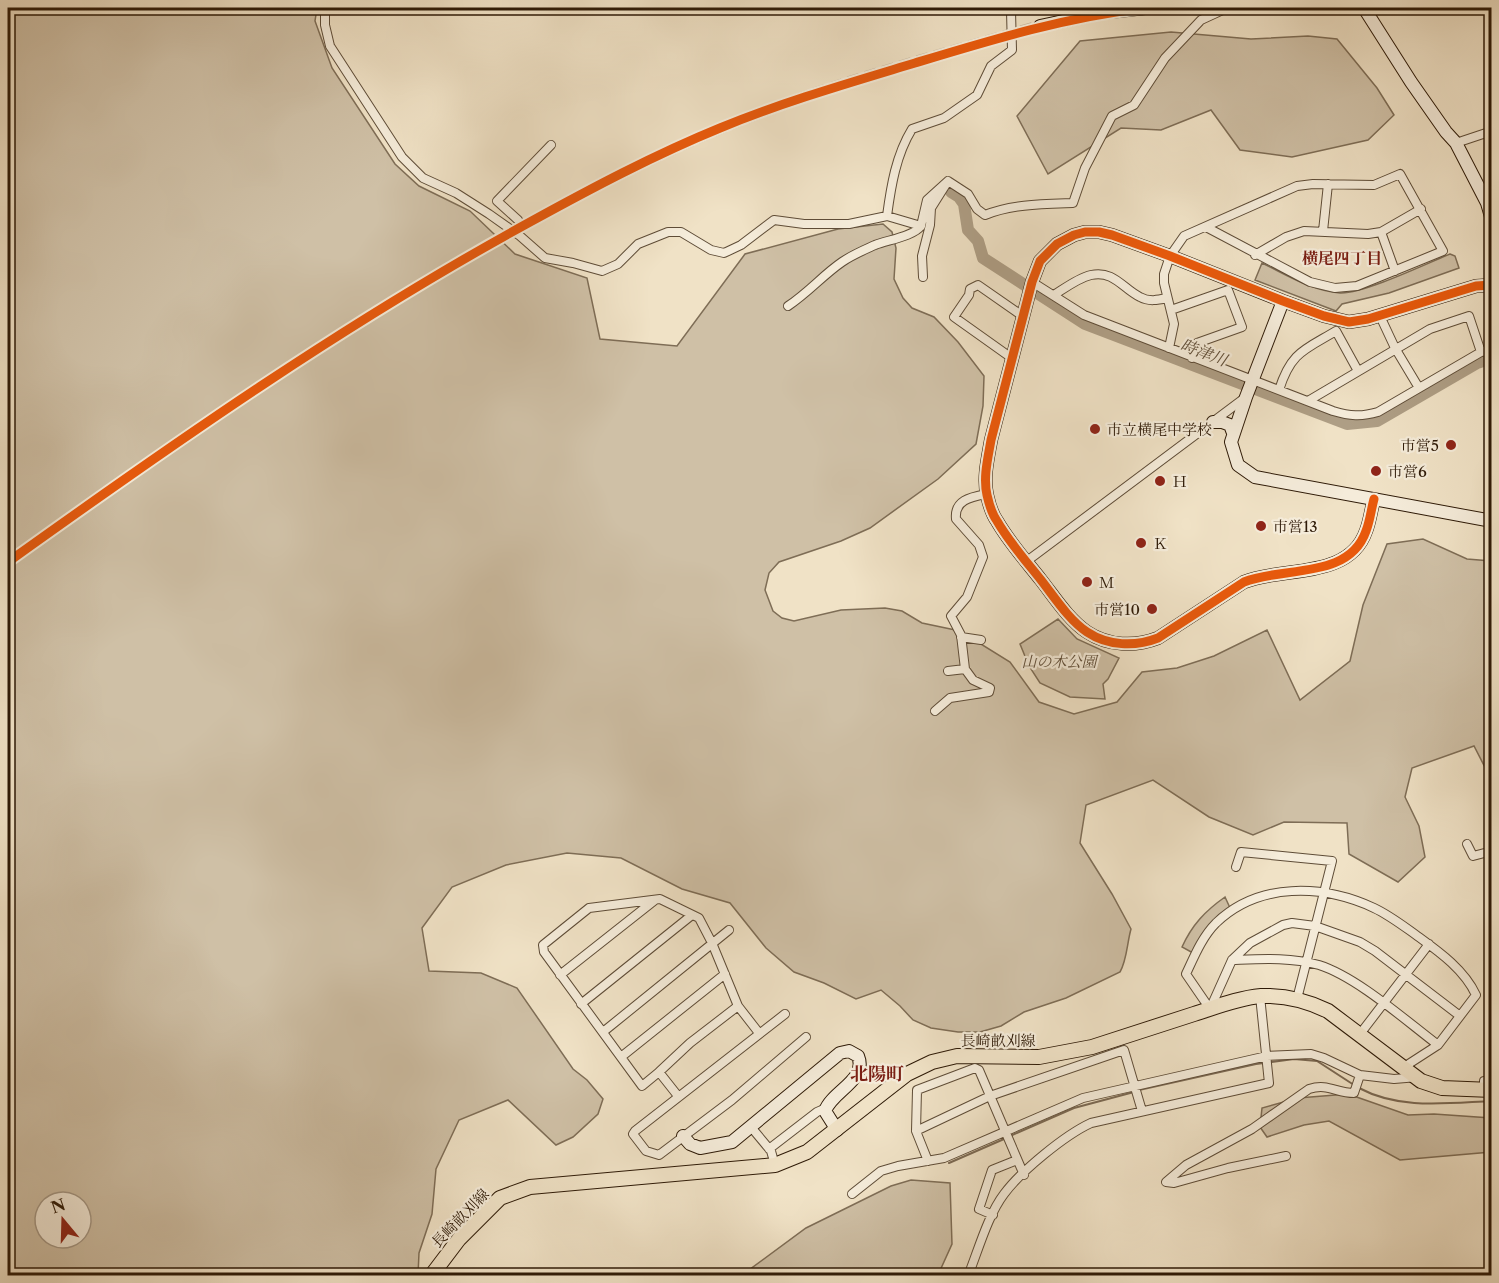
<svg xmlns="http://www.w3.org/2000/svg" width="1499" height="1283" font-family="'Libre Caslon Text','Noto Serif JP',serif">
<style>
.green{fill:#cfc0a6;stroke:#7e6d56;stroke-width:1.5;fill-rule:evenodd}
.lines{fill:none;stroke-linecap:round;stroke-linejoin:round}
.stream{stroke:#7b6953;stroke-width:2}
.river{stroke:#ae9e85;stroke-width:12}
.secondary-tunnel{stroke:#c9baa0;stroke-width:12;stroke-dasharray:12 6;stroke-linecap:butt}
.street-casing{stroke:#5e4c37;stroke-width:10}
.secondary-casing{stroke:#2e1a07;stroke-width:14}
.primary-casing{stroke:#2e1a07;stroke-width:16}
.street{stroke:#f5ecda;stroke-width:8}
.secondary{stroke:#f5ecda;stroke-width:12}
.primary{stroke:#f0e2c6;stroke-width:14}
.cycleway-casing{stroke:#f5ecda;stroke-width:13}
.cycleway{stroke:#e8590c;stroke-width:9}
.poi-dot{fill:#8f2418;stroke:#f5ecda;stroke-width:2}
.labels{text-anchor:middle;dominant-baseline:central;stroke-width:4.5;stroke-linejoin:round;paint-order:stroke}
.poi-label{font-size:15px;fill:#2e1a07;stroke:#f5ecda;text-anchor:start}
.park-label{font-size:15px;font-style:italic;fill:#5e4c37;stroke:#f5ecda}
.street-label{font-size:15px;fill:#2e1a07;stroke:#f5ecda}
.neighbourhood-label{font-size:16px;font-weight:bold;fill:#7a1f14;stroke:#f5ecda}
.water-label{font-size:16px;font-style:italic;fill:#614f39;stroke:#f5ecda}
.quarter-label{font-size:18px;font-weight:bold;fill:#7a1f14;stroke:#f5ecda}
</style>
<rect width="100%" height="100%" fill="#f0e2c6"/>
<filter id="stains"><feTurbulence type="fractalNoise" baseFrequency=".00333" numOctaves="4"/><feColorMatrix values="0 0 0 0 .2 0 0 0 0 .09 0 0 0 0 .02 0 0 0 .5 -.17"/></filter>
<radialGradient id="worn" r=".72"><stop offset=".6" stop-color="#630" stop-opacity="0"/><stop offset="1" stop-color="#630" stop-opacity=".3"/></radialGradient>
<path class="green" d="M8,8h309l-2,13 17,47 63,96 24,22 51,25 45,43 72,24 13,61 77,7 68,-92 93,-25 45,-5 9,8 4,16 -2,31 9,19 9,10 22,9 24,25 26,34 -1,30 -7,38 -38,35 -68,49 -29,13 -62,21 -10,11 -4,17 8,21 9,7 12,3 47,-11 44,-2 17,3 20,12 38,8 50,31 29,40 35,12 43,-12 25,-30 35,-4 37,-12 53,-26 33,70 50,-39 13,-56 24,-61 36,-5 44,20 24,2v218l-17,-33 -62,22 -7,29 14,29 6,31 -27,25 -49,-28 -2,-31 -63,-1 -31,13 -44,-18 -56,-37 -67,25 -6,38 32,51 19,35c-4,14 -4,31 -11,43l-54,26 -42,14 -23,14 -21,6h-22l-27,-4 -18,-8 -13,-14 -19,-16 -25,9 -32,-16 -30,-11 -28,-24 -36,-45 -48,-14 -61,-31 -54,-5 -61,12 -54,22 -30,41 7,43 52,2 36,15 56,81 14,11 16,19 -5,15 -25,23 -17,8 -48,-45 -49,20 -23,49 -4,45 -13,39 -1,22h-410zM45,1202h36v36h-36z
M1171,32l80,7 57,-3 29,3 40,49 17,27 -26,25 -76,17 -52,-7 -29,-40 -50,20 -40,-2 -73,46 -31,-58 63,-75z
M1450,254l5,2 4,12 -70,25 -47,11 -6,7 -81,-31 7,-17c25,12 50,28 78,30 23,1 86,-29 110,-39z
M1058,619l19,20 42,19 -11,21 -5,5 2,15 -35,-2 -30,-14 -11,-17 -9,-22z
M1225,897l6,13 -38,43 -11,-6c10,-22 23,-36 43,-50z
M1348,1094l60,21 26,-1 57,4v34l-91,8 -71,-39 -25,4 -37,12 -7,-10 2,-19 36,-10z
M911,1180l39,3 2,61 -14,31h-196l64,-47 85,-42z"/>
<g class="lines">
<path class="stream" d="M1359,1088c41,22 88,15 133,13
M1139,1090l117,-26 38,-5 23,2 37,24
M1010,1136l64,-28 60,-16
M949,1163l55,-24"/>
<path class="river" d="M951,192l8,5 5,7 4,26 10,11 5,17 102,66 262,100 30,-3 100,-58 15,-5"/>
<path class="secondary-tunnel" d="M8,562c169,-121 339,-241 522,-340 62,-34 125,-67 191,-94 103,-42 212,-71 319,-102"/>
<g class="street-casing">
<path id="street" d="M325,8v17l5,21 72,111 21,21 33,15 33,21 31,22 25,22 28,5 29,8 16,-7 20,-20 30,-12h13l30,18 13,3 17,-8 33,-25 30,4h45l38,-8 34,10 6,-26 21,-19
M1456,143l36,-12
M887,216c4,-30 9,-61 25,-87l32,-11 33,-23 14,-29 21,-16 -1,-39 4,-3
M518,220l-21,-19 54,-56
M1323,231l5,-47
M1381,232l14,39
M1255,255l31,-18 18,-6 64,3 13,-2 40,-23
M923,277l-1,-21 8,-31 1,-17 17,-27 20,13 9,15 8,6c27,-11 58,-11 88,-12l12,-35 27,-52 22,-11 31,-47 36,-38 26,-12
M1032,282l52,33 249,96c17,5 28,6 45,1l103,-60 11,-2
M1054,295c11,-7 24,-17 37,-20 23,-5 32,14 49,22 9,5 18,3 27,1
M788,306c21,-14 35,-31 54,-44 10,-7 22,-12 33,-17 13,-5 39,-9 46,-19
M1171,310l57,-20 14,37 -45,16 -5,15
M1380,316l15,32 24,40
M1169,348l5,-24 -10,-41v-9l6,-18 14,-20 113,-50 16,-2 61,1 26,-11 43,77 -86,35 -22,2 -25,-6 -104,-55
M1013,359l-59,-42 15,-22 1,-6 8,-4 46,32
M1279,390c12,-38 25,-40 57,-59l22,40
M1308,401l122,-72 39,-13 12,36
M1027,561l219,-164
M961,637l20,3
M948,671l17,-2 -4,-34 -10,-19 16,-19 16,-40 -4,-12 -23,-26c-2,-19 15,-22 30,-25
M935,711l15,-13 39,-6 1,-4 -17,-8 -8,-11
M1467,844l6,12 19,-5
M1236,867l5,-15 91,9 -35,138
M1492,869h-3l3,76
M1232,960c29,-1 58,-3 87,5 38,12 86,55 119,80
M560,975l95,-75
M581,1004l111,-89
M1210,1009l-24,-35c8,-17 16,-37 30,-51 43,-41 106,-39 158,-15 15,7 28,17 42,27 22,16 48,34 60,60l-38,50 -34,22
M1210,1009l22,-49 18,-17 33,-18 9,-2 23,3 45,16 15,9 85,65
M785,1014l-150,117 -2,3 13,17 13,4 73,-55 74,-63
M603,1032l126,-102
M1360,1034l69,-90
M621,1057l104,-83
M659,1072l31,-29 48,-37
M1484,1085v-4l8,-1
M678,1096l-19,-24 -17,14 -98,-134 -1,-7 46,-37 71,-9 39,19 13,25 26,63 21,27
M751,1127l20,24 4,14
M916,1131l74,-35 134,-46 18,61
M769,1149l48,-37 9,-4
M1286,1156l-58,12 -54,15 -8,-1 20,-17 66,-36 57,-40c19,-6 27,4 45,4l6,-18
M928,1161l-12,-30 1,-41 58,-22 4,2 45,105
M852,1194l29,-23 17,-5 46,-8 139,-60 184,-42 44,-2 13,4 36,17 34,4 24,-2
M993,1215l-14,-6 13,-39 25,-10
M968,1276c10,-25 20,-61 36,-82 17,-23 61,-59 87,-71l178,-40 -9,-87"/>
</g>
<g class="secondary-casing">
<path id="secondary" d="M1364,8l47,74 35,50 10,11 31,60 5,17
M1040,26l61,-13 44,-5
M1283,301l-37,96 -15,45 7,23 17,12 237,44
M1213,422h9l8,3 3,8
M1374,499c-3,11 -4,22 -8,32 -17,49 -83,35 -122,51l-86,56c-23,9 -50,8 -71,-6 -18,-12 -32,-34 -46,-52 -15,-19 -32,-38 -44,-59 -5,-7 -8,-17 -10,-26 -4,-18 1,-37 4,-55l41,-158 8,-21 17,-17 17,-9 11,-3h14l13,3 58,21 113,45 41,15 25,6 19,-3 108,-33 16,-1
M683,1136l7,8 10,4 32,-6 108,-89 9,-2 9,5c10,24 -26,35 -33,55l12,19"/>
</g>
<g class="primary-casing">
<path id="primary" d="M431,1276l28,-37 41,-41 30,-11 245,-22 32,-13 100,-78 25,-12 25,-6 82,1 53,-10c34,-11 68,-22 102,-33 22,-7 44,-16 67,-18 23,-1 47,5 67,15l93,70 21,7 50,2"/>
</g>
<use href="#street" class="street"/>
<use href="#secondary" class="secondary"/>
<use href="#primary" class="primary"/>
<g class="cycleway-casing">
<path id="cycleway" d="M1374,499c-3,11 -4,22 -8,32 -17,49 -83,35 -122,51l-86,56c-23,9 -50,8 -71,-6 -18,-12 -32,-34 -46,-52 -15,-19 -32,-38 -44,-59 -5,-7 -8,-17 -10,-26 -4,-18 1,-37 4,-55l41,-158 8,-21 17,-17 17,-9 11,-3h14l13,3 58,21 113,45 41,15 25,6 19,-3 108,-33 16,-1
M8,562c169,-121 339,-240 522,-340 62,-34 124,-67 190,-94 63,-26 129,-45 195,-65 76,-23 151,-46 230,-55"/>
</g>
<use href="#cycleway" class="cycleway"/>
</g>
<g class="poi-dot">
<circle cx="1095" cy="429" r="6"/>
<circle cx="1451" cy="445" r="6"/>
<circle cx="1376" cy="471" r="6"/>
<circle cx="1160" cy="481" r="6"/>
<circle cx="1261" cy="526" r="6"/>
<circle cx="1141" cy="543" r="6"/>
<circle cx="1087" cy="582" r="6"/>
<circle cx="1152" cy="609" r="6"/>
</g>
<g class="labels">
<g class="poi-label">
<text x="1107" y="429">市立横尾中学校</text>
<text x="1439" y="445" text-anchor="end">市営5</text>
<text x="1388" y="471">市営6</text>
<text x="1172" y="481">Ｈ</text>
<text x="1273" y="526">市営13</text>
<text x="1153" y="543">Ｋ</text>
<text x="1099" y="582">Ｍ</text>
<text x="1140" y="609" text-anchor="end">市営10</text>
</g>
<g class="park-label">
<text x="1059" y="661">山の木公園</text>
</g>
<g class="street-label">
<text x="998" y="1040">長崎畝刈線</text>
<text transform="translate(460 1218) rotate(-46)">長崎畝刈線</text>
</g>
<g class="neighbourhood-label">
<text x="1342" y="258">横尾四丁目</text>
</g>
<g class="water-label">
<text transform="translate(1204 352) rotate(21)">時津川</text>
</g>
<g class="quarter-label">
<text x="877" y="1074">北陽町</text>
</g>
</g>
<rect width="1499" height="1283" fill="none" stroke="#f0e2c6" stroke-width="30"/>
<rect x="9" y="9" width="1481" height="1265" fill="none" stroke="#2e1a07" stroke-width="3"/>
<rect x="15" y="15" width="1469" height="1253" fill="none" stroke="#2e1a07" stroke-width="1.5"/>
<g transform="translate(63 1220) rotate(341)"><circle r="28" fill="#f5ecda" stroke="#a59886" stroke-width="1.5"/>
<path d="M0-4.5L10 22L0 15L-10 22Z" fill="#8f2418"/>
<text y="-9" font-size="16" font-weight="bold" text-anchor="middle" fill="#2e1a07">N</text>
</g>
<rect width="100%" height="100%" filter="url(#stains)"/>
<rect width="100%" height="100%" fill="url(#worn)"/>
</svg>
